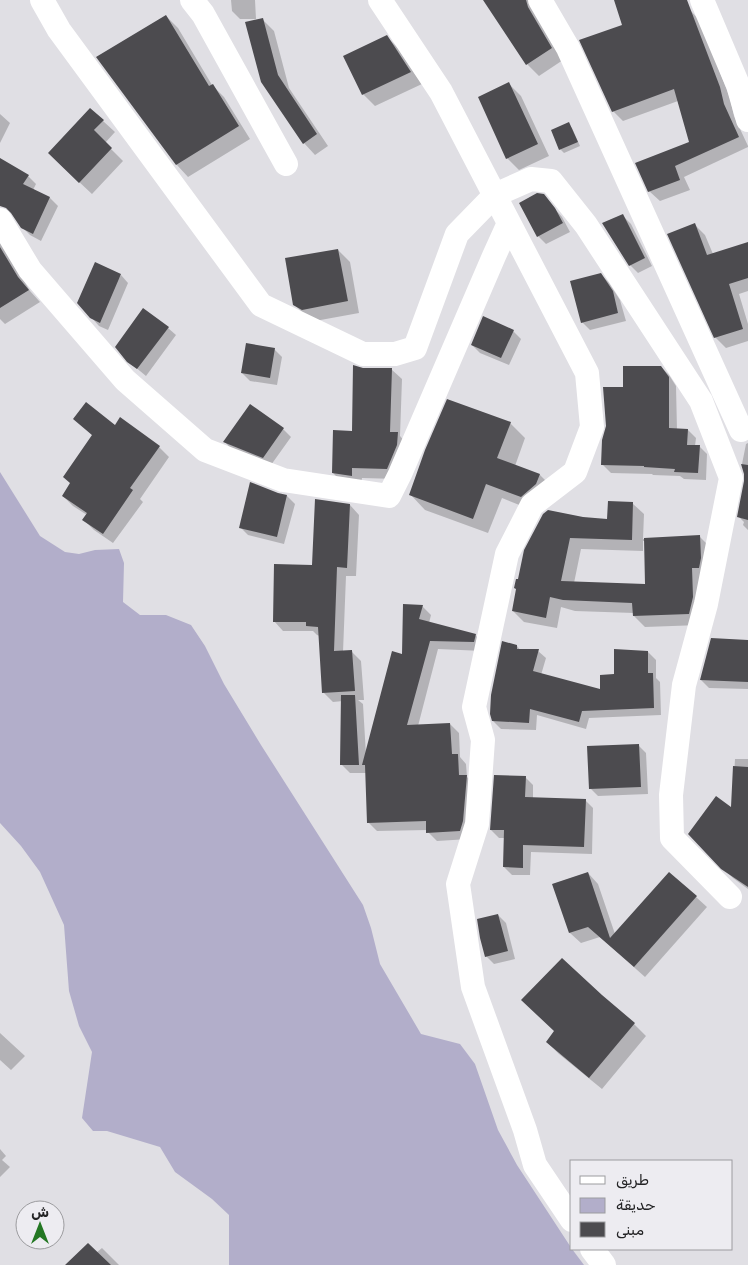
<svg xmlns="http://www.w3.org/2000/svg" width="748" height="1265" font-family="Rubik,Cairo,sans-serif">
<style>
.green{fill:#b2aeca}
.shadow{fill:#0003;fill-rule:evenodd}
.building{fill:#4c4b4f}
.lines{fill:none;stroke-linecap:round;stroke-linejoin:round}
.minor{stroke:#fff;stroke-width:24}
</style>
<rect width="100%" height="100%" fill="#e0dfe4"/>
<path class="green" d="M0,472l40,64 25,16 14,2 16,-4 24,-1 5,14 -1,39 17,13h26l25,10 14,21 19,38 37,61 102,160 8,23 9,36 41,70 39,10 15,20 23,66 19,35 55,84 12,16h-355v-50l-17,-16 -37,-27 -15,-25 -53,-16h-14l-11,-13 10,-66 -13,-26 -10,-35 -5,-66 -24,-53 -19,-26 -21,-23z"/>
<path class="shadow" d="M231,0h24l1,19h-16l-8,-8z
M485,0h50l28,60 -24,16 -12,-12z
M615,0h68l7,10 10,11 30,77 4,18 14,30v1l-64,30 6,13 -30,11 -11,-10 41,-48 -12,-42 -55,20 -10,-10 10,-85z
M166,16l12,12 34,57 12,12 26,42 -62,38 -11,-12z
M262,19l12,12 15,57 39,58 -13,9 -11,-12 -42,-62z
M386,36l12,12 24,36 -47,22 -12,-12z
M509,84l12,12 28,60 -30,14 -12,-12z
M0,114l10,9 -10,20z
M103,121l12,11 -10,11 18,18 -31,33 -31,-29z
M568,124l4,4 8,18 -16,7 -4,-4 -8,-18z
M28,176l8,8 -3,6 17,8 8,8 -17,35 -11,-6 -8,-8 -22,-29v-19z
M543,195l19,22 8,15 -24,12 -8,-8z
M623,216l8,8 21,42 -14,7 -8,-8z
M695,225l10,10 8,19 35,-7v44l-9,3 9,30v17l-22,7 -11,-11z
M0,240l30,51 10,11 -35,22 -5,-5z
M338,250l12,12 9,51 -44,8 -8,-4 -12,-12z
M601,274l8,9 11,17 6,21 -36,9 -8,-8z
M121,275l7,8 -20,47 -9,-4 -8,-9z
M168,328l8,7 -30,41 -18,-15z
M513,331l8,8 -12,26 -29,-12 -8,-8z
M274,349l8,8 -5,28 -27,-4 -8,-8z
M661,367l8,8 7,11 1,44h11l8,8 -1,8h4l8,8 -1,26 -22,-1 -4,-3 -27,-1 -1,-1 -41,-1 -8,-8 21,-76z
M391,369l11,10 -2,57 7,8 -10,35 -35,-1 -1,8 -18,-3 -10,-10 20,-41z
M251,406l32,23 8,8 -20,28 -39,-15 -7,-8z
M75,419l40,8 44,20 10,10 -29,42 3,3 -30,41 -19,-13 -10,-10 3,-5 -14,-9 -10,-10 8,-12 22,-48z
M510,423l15,15 -10,28 25,9 15,15 -18,22 -35,-14 -14,35 -63,-23 -15,-16z
M748,443v87l-5,-5 1,-3 -5,-5 7,-36 -4,-17 4,-20z
M278,494l9,2 8,8 -11,40 -36,-9 -8,-8z
M632,503l12,11 -1,25 57,-2 11,11 -11,77 -55,2 -11,-11v-3l-59,-2 -14,-4 -4,21 -33,-6 -11,-11 6,-31 64,-62 25,2zM643,541h2l2,45 -73,-3 7,-34 62,2z
M350,505l9,10 -3,61h-10l-3,76h9l9,9 3,39h-6l5,4 3,51 56,-149 9,9 -2,8 46,12 9,9 -1,7 -45,-2 -20,77 32,-2 9,9 1,24 6,7 1,13 8,8 -6,54 -32,2 -9,-9v-2l-51,1 -9,-9 -2,-49h-16l-8,-8 1,-64 -10,1 -10,-10 -3,-56 -3,-1 -4,-4h-30l-9,-10 39,-55z
M748,641v48l-39,-1 -8,-8z
M517,646l4,5h17l8,7 -5,17 61,16 13,-15 33,-24 8,8v18l4,4 1,33 -72,3 -3,11 -49,-14 -1,15 -35,-1 -8,-8z
M638,745l8,8 2,41 -50,2 -8,-8z
M748,749v140l-15,-11 -44,-44 43,-24 3,-51h13z
M525,777l8,8v14l52,1 8,8 -1,46 -61,-2 -1,23h-18l-8,-8 1,-29h-6l-8,-8z
M588,873l10,11 17,50 81,-37 11,10 -62,70 -45,-40 -19,6 -11,-10 -16,-48z
M498,915l8,8 9,36 -21,5 -8,-8z
M634,1024l12,12 -44,53 -43,-35 -12,-12 9,-10z
M0,1033l25,23 -14,14 -11,-10z
M0,1149l6,7 -4,4 8,7 -10,10z
M102,1248l17,17h-52l29,-12z"/>
<path class="building" d="M483,0h43l2,7 24,41 -26,17z
M614,0h73l33,87 4,17 15,33 -64,29 5,14 -32,12 -13,-29 54,-21 -15,-53 -62,23 -33,-72 43,-15z
M166,15l43,71 4,-2 26,42 -63,39 -80,-108z
M263,18l15,57 39,59 -14,10 -42,-62 -16,-60z
M387,35l24,37 -49,23 -19,-39z
M509,82l29,62 -32,15 -28,-62z
M90,108l14,12 -10,10 18,18 -33,35 -31,-30z
M569,122l9,20 -19,8 -8,-20z
M0,158l29,17 -6,9 27,13 -17,37 -12,-6 -10,-15 -5,-5 -6,-2z
M537,193l7,1 11,14 8,15 -26,14 -18,-34z
M623,214l22,44 -16,8 -27,-43z
M695,223l12,32 41,-13v36l-19,6 14,45 -29,9 -47,-104z
M0,247l18,30 11,13 -29,18z
M338,249l10,52 -46,9 -9,-5 -8,-47z
M95,262l26,12 -21,49 -10,-5 -13,-15z
M601,273l12,18 5,22 -37,10 -11,-42z
M143,308l26,19 -32,42 -10,-7 -12,-15z
M483,316l31,14 -13,28 -30,-13z
M246,343l29,5 -5,30 -29,-5z
M353,365l10,3h29l-2,64h8l-1,13 -10,24 -35,-1v8l-20,-3 1,-43 19,1z
M623,366h38l8,11v51l19,1 -1,16h13l-2,28 -24,-1 1,-3 -31,-2v-1l-43,-1 1,-25 4,-14 -3,-39h20z
M447,399l64,23 -14,36 43,16 -4,10 -15,13 -35,-13 -13,35 -64,-24 16,-45z
M86,402l29,23 5,-8 40,29 -30,42 3,2 -30,44 -21,-14 5,-7 -25,-17 8,-13 -7,-6 29,-42 -19,-16z
M250,404l34,24 -21,30 -40,-16z
M741,464l7,1v55l-11,-3 7,-36v-7z
M250,482l28,11 9,2 -10,42 -38,-9z
M315,499l35,5 -3,64 -10,-1 -3,84 18,-1 3,41 -33,2 -4,-66 -12,-1v-4h-33l1,-58 38,1z
M608,501l25,1 -1,38 -62,-2 -9,43 84,3 -1,-46 56,-3 1,23 -2,10h-7l1,29 -4,17 -56,2 -1,-13 -69,-3 -13,-3 -4,21 -34,-7 4,-22 -2,-1 2,-9h2l6,-29 19,-36 5,-4 35,7 24,2z
M403,604l20,1 -4,14 57,15 -2,8 -44,-1 -23,84 43,-2 2,31h6l1,21h8l-4,46 -3,10 -34,2v-12l-59,2 -2,-58h-3l30,-114 10,3z
M711,638l37,2v42l-48,-2z
M502,641l15,4v4h22l-6,22 67,18v-14l14,-1v-25l34,2v22h5l1,35 -72,3 -3,11 -49,-13 -1,14 -37,-2 -2,-7 1,-19z
M341,695h14l4,70h-19z
M639,744l2,43 -52,2 -2,-43z
M733,766l15,1v120l-27,-18 -33,-35 28,-38 15,11z
M494,775l32,1 -1,21 61,2 -2,48 -61,-2v23l-20,-1 1,-37h-14z
M588,872l22,66 59,-66 28,24 -63,71 -46,-40 -19,6 -17,-49z
M498,914l10,37 -23,6 -5,-19 -3,-19z
M562,958l40,37 33,28 -46,55 -43,-36 8,-11 -33,-31z
M88,1243l23,22h-46z"/>
<g class="lines">
<path class="minor" d="M42,0l17,30 202,275 102,49h32l20,-6 42,-114 38,-39 36,-16 20,2 35,44 115,176 30,77 -25,126 -22,81 -13,110 1,43 58,59
M192,0l11,14 83,150
M380,0l61,92 146,281 5,54 -17,45 -43,33 -25,49 -33,153 9,33 -6,84 -19,60 15,103 52,143 10,35 37,55
M540,0l28,48 173,382
M702,0l36,85 10,35
M0,220l30,50 95,110 80,70 78,30 106,16 11,-22 94,-218 15,-33
M592,1249l12,16"/>
</g>
<rect x="570" y="1160" width="162" height="90" fill="#edecf1" stroke="#9c9c9f"/>
<rect x="580" y="1176" width="25" height="8" fill="#ffffff" stroke="#9c9c9f"/>
<text x="616" y="1185" font-size="15" fill="#232325">طريق</text>
<rect x="580" y="1198" width="25" height="15" fill="#b2aeca" stroke="#9c9c9f"/>
<text x="616" y="1210" font-size="15" fill="#232325">حديقة</text>
<rect x="580" y="1222" width="25" height="15" fill="#4c4b4f" stroke="#9c9c9f"/>
<text x="616" y="1235" font-size="15" fill="#232325">مبنى</text>
<g transform="translate(40 1225)"><circle r="24" fill="#edecf1" stroke="#9c9c9f"/>
<path d="M0-4L9 19L0 12L-9 19Z" fill="#237723"/>
<text y="-8" font-size="14" font-weight="bold" text-anchor="middle" fill="#232325">ش</text>
</g>
</svg>
